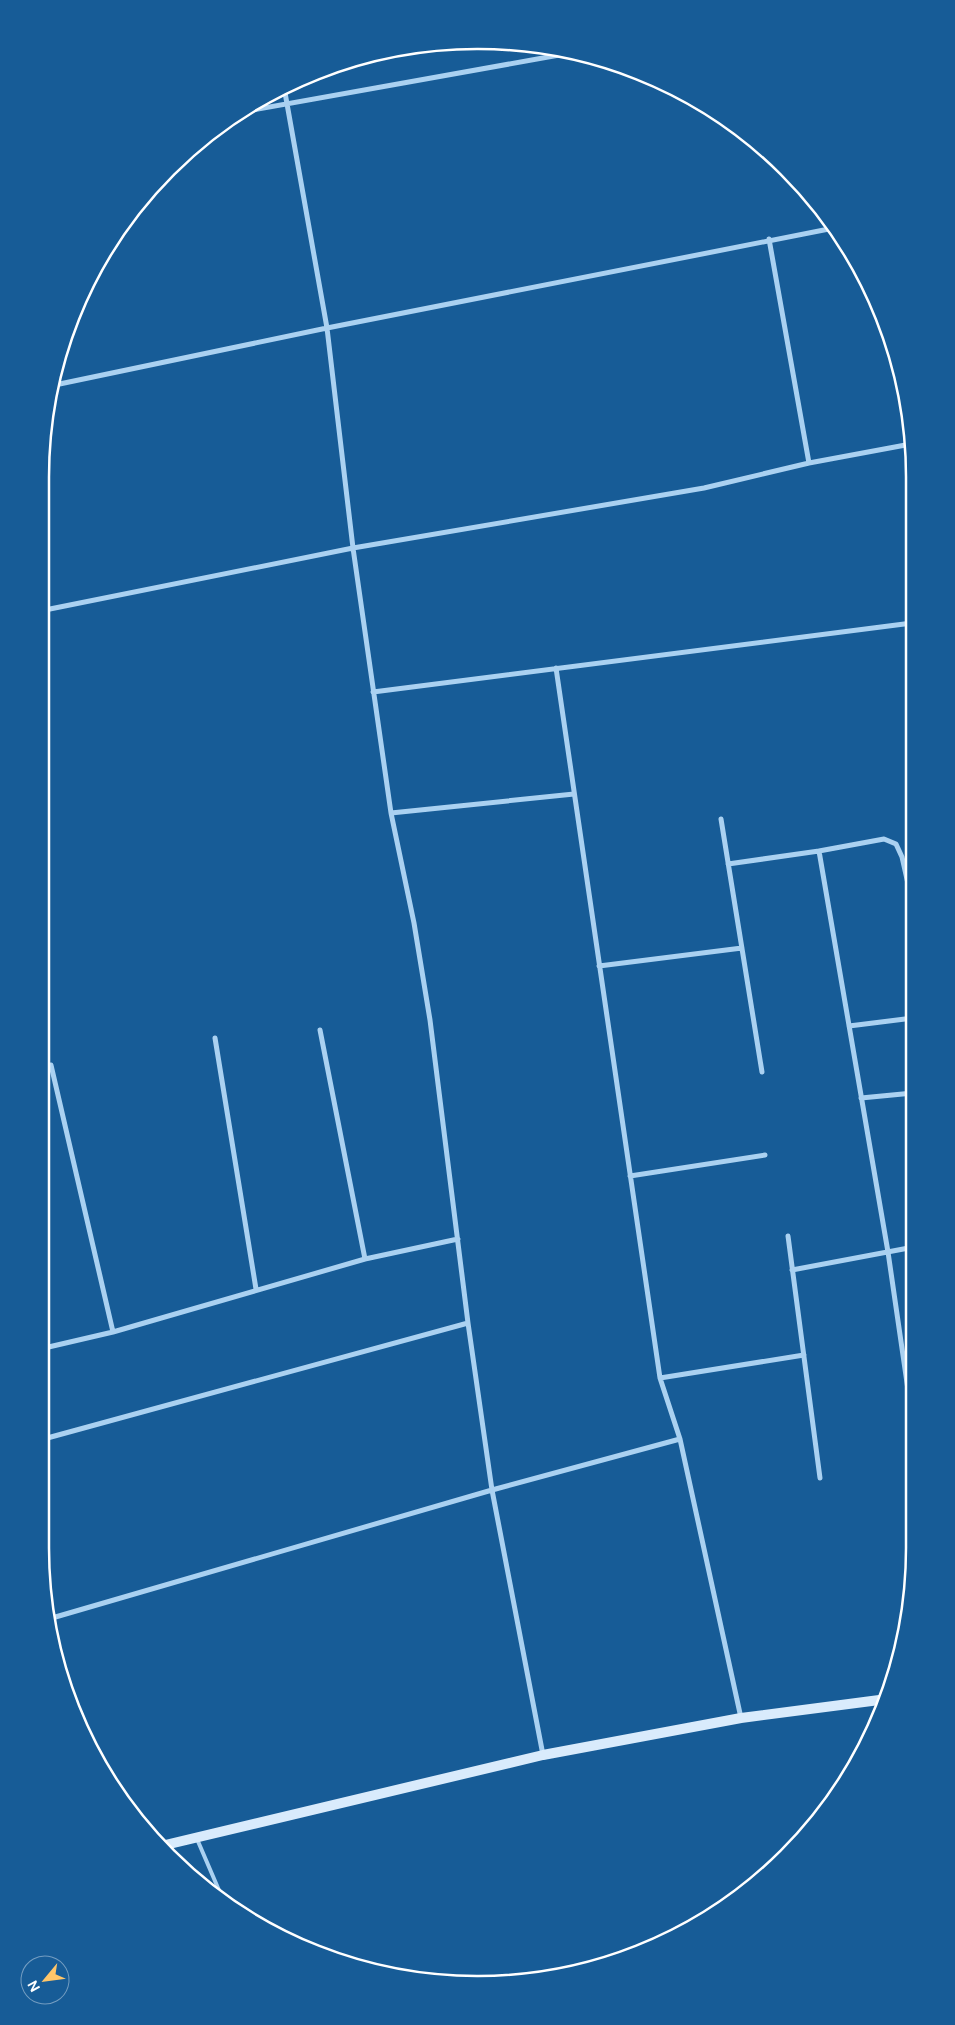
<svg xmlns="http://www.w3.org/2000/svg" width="955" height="2025" font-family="'DM Sans',sans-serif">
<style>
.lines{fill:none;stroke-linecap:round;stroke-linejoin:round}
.lane{stroke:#aad1f1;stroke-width:4}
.street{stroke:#aad1f1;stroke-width:5}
.secondary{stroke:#d9ebfc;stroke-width:10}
.rim{fill:none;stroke:#fff;stroke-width:2.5}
</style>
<rect width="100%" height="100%" fill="#175c97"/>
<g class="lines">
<path class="lane" d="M197,1839l24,56"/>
<path class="street" d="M284,87l43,241 26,220 38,265 23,110 16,97 38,303 24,167 51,265
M236,113l340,-61
M769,239l40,224
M50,386l277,-58 507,-100
M40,611l313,-63 351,-60 105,-25 102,-19
M556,668l104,710 20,61 61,279
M373,692l539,-69
M391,813l183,-19
M721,819l41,253
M819,851l65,-12 12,5 6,13 11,49
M728,864l91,-13 69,401 27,186
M599,966l143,-18
M849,1026l64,-8
M320,1030l45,229
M215,1038l41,251
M51,1065l62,267
M861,1098l52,-5
M630,1176l135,-21
M788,1236l32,242
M792,1270l122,-23
M40,1349l73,-17 252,-73 93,-20
M660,1378l144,-23
M40,1440l428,-117
M52,1618l440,-128 188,-51"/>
<path class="secondary" d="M161,1846l382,-91 198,-37 146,-19"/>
</g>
<path d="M0 0H955V2025H0ZM477 49H478A428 428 0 0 1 906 477V1548A428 428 0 0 1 478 1976H477A428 428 0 0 1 49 1548V477A428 428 0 0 1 477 49Z" fill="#175c97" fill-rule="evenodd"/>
<path class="rim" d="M477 49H478A428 428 0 0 1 906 477V1548A428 428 0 0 1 478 1976H477A428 428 0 0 1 49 1548V477A428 428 0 0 1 477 49Z"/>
<g transform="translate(45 1980) rotate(241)"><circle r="24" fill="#175c97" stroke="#749dc1"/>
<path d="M0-4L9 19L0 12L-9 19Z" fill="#ffc66a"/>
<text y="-8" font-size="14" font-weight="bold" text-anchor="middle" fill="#ffffff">N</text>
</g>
</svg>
